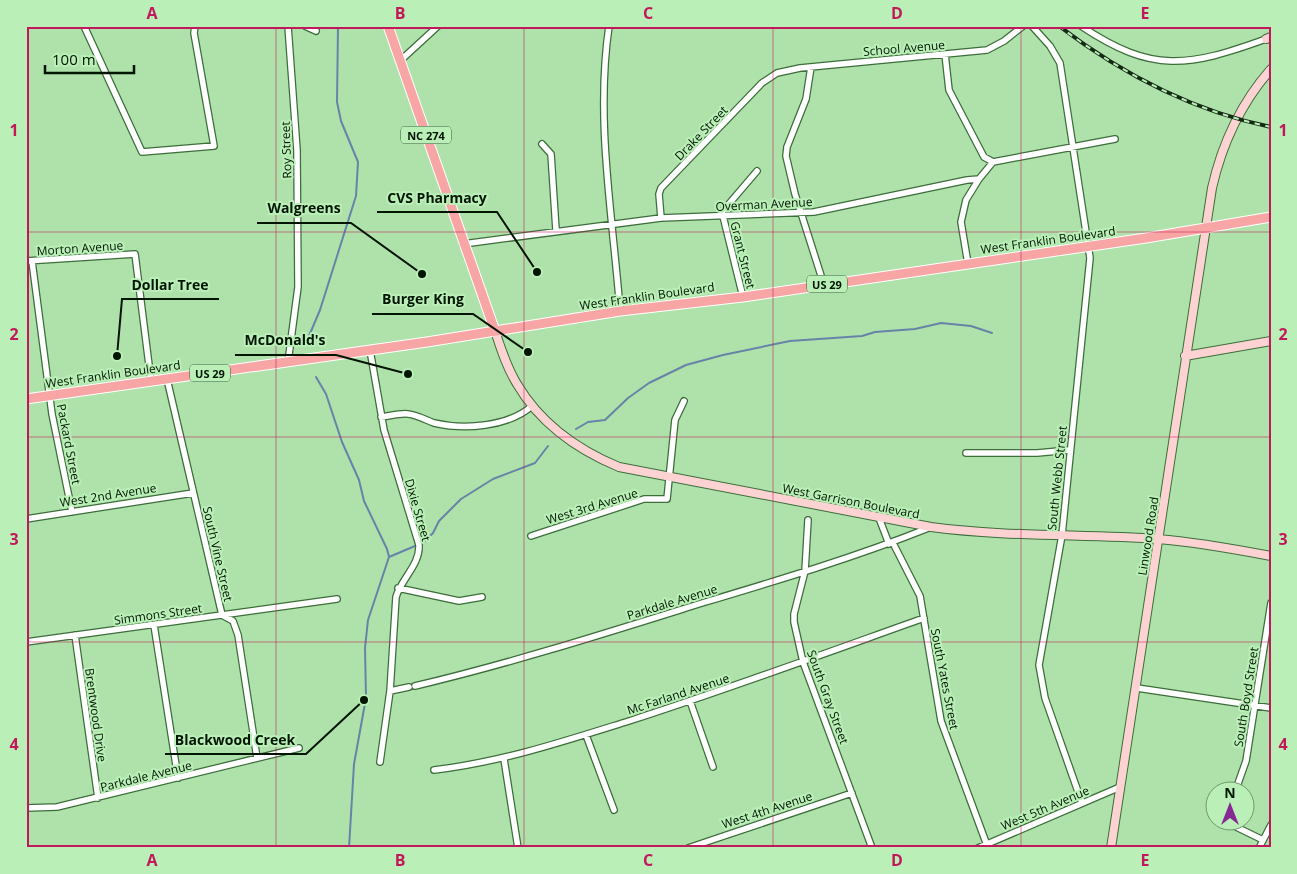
<svg xmlns="http://www.w3.org/2000/svg" width="1297" height="874" font-family="'Open Sans',sans-serif">
<style>
.lines{fill:none;stroke-linecap:round;stroke-linejoin:round}
.stream{stroke:#6883a8;stroke-width:2}
.street-casing{stroke:#3d6d3b;stroke-width:8}
.secondary-casing{stroke:#3d6d3b;stroke-width:10}
.primary-casing{stroke:#fff;stroke-width:11}
.street{stroke:#fff;stroke-width:5.5}
.secondary{stroke:#fcd3d2;stroke-width:8}
.primary{stroke:#f8a6a5;stroke-width:9}
.rail-casing{stroke:#142a14;stroke-width:4}
.rail{stroke:#baf0b7;stroke-width:2;stroke-dasharray:5.5;stroke-linecap:butt}
.grid{fill:none;stroke:#c2185b;stroke-width:1;stroke-opacity:0.55}
.labels{text-anchor:middle;dominant-baseline:central;stroke-width:4;stroke-linejoin:round;paint-order:stroke}
.shield{fill:#baf0b7;stroke:#395638;stroke-width:1}
.shield-label{font-size:11px;font-weight:bold;fill:#021402}
.street-label{font-size:12px;fill:#021402;stroke:#baf0b7}
.leader{fill:none;stroke:#021402;stroke-width:2}
.callout-dot{fill:#021402;stroke:#baf0b7;stroke-width:2}
.callout-label{font-size:14px;text-anchor:middle;font-weight:bold;fill:#021402;stroke:#baf0b7;stroke-width:4;stroke-linejoin:round;paint-order:stroke}
.neatline{fill:none;stroke:#c2185b;stroke-width:2}
.grid-label{font-size:16px;text-anchor:middle;font-weight:bold;fill:#c2185b}
</style>
<rect width="100%" height="100%" fill="#aee2aa"/>
<g class="lines">
<path class="stream" d="M306,343l14,-33 36,-114 2,-34 -17,-41 -4,-19 1,-76
M316,377l10,17 16,48 17,38 5,21 23,48 2,8 -21,63 -3,28 1,50 -12,66 -5,84
M576,429l12,-7 17,-2 23,-22 21,-15 37,-18 37,-10 67,-14 72,-5 13,-4 40,-3 26,-6 30,3 21,7
M424,542l9,-9 6,-12 22,-22 32,-20 42,-16 13,-17
M389,557l26,-11"/>
<g class="street-casing">
<path id="street" d="M84,26l58,126 72,-6 -20,-113 1,-7
M305,26l11,5
M609,26c-14,95 4,191 11,285
M1032,26l18,20 10,17 30,195 -28,277 -23,130 6,33 37,105
M1081,26c72,48 107,41 185,13
M945,54l4,36 35,67 9,5
M401,60l37,-34
M811,67l-5,32 -19,48 -1,9 9,38 29,91
M542,144l9,10 5,76
M661,218l-2,-24 2,-6 101,-105 15,-10 23,-5 187,-18 17,-9 19,-15
M463,244l198,-26 153,-6 153,-32 12,-1 14,-17 122,-23
M26,261l109,-7 16,127
M32,261l20,153 20,98
M968,264l-7,-42 5,-22 13,-21
M743,297l-21,-85 35,-41
M370,350l14,80 35,115c1,20 -18,34 -23,52l-6,94 -10,71
M288,362l10,-75 -1,-137 -9,-124
M167,379l55,236 11,6 5,14 19,123
M381,417c9,-1 19,-4 27,-3 9,1 18,6 26,9 30,7 74,4 98,-17
M966,453h71l33,-3
M879,518l10,26
M26,519l167,-26
M808,520l-3,51 -11,43v8l9,40 69,186
M531,536l113,-37h23l8,-79 9,-19
M893,543l27,53 21,125 47,127
M398,588l61,13 23,-4
M154,625l24,153
M75,635l23,163
M26,642l311,-43
M415,686c97,-23 191,-53 287,-83 77,-23 154,-46 229,-76
M1137,688l134,20
M390,691l19,-4
M690,701l23,66
M586,735l28,75
M504,759l14,89
M434,770c68,-8 131,-29 195,-49 99,-32 197,-68 295,-103
M1235,792l11,-31 25,-158
M26,808l31,-1 242,-59
M1226,822l37,18
M688,848l164,-55
M978,848l142,-61
M1259,848l12,-23"/>
</g>
<g class="secondary-casing">
<path id="secondary" d="M1266,39l5,-2
M495,331c6,18 12,37 22,53 23,39 61,66 102,83l312,60c75,10 152,7 227,12 38,3 76,10 113,17
M1185,356l86,-15
M1111,848l101,-660c10,-44 29,-85 59,-119"/>
</g>
<g class="primary-casing">
<path id="primary" d="M388,26l107,305
M26,399l401,-57 193,-31 123,-14 403,-59 125,-21"/>
</g>
<use href="#street" class="street"/>
<use href="#secondary" class="secondary"/>
<use href="#primary" class="primary"/>
<g class="rail-casing">
<path id="rail" d="M1059,26c63,48 134,85 212,101"/>
</g>
<use href="#rail" class="rail"/>
</g>
<path class="grid" d="M276,26v822M524,26v822M773,26v822M1021,26v822M26,232h1245M26,437h1245M26,642h1245"/>
<g class="labels">
<g class="shield">
<rect x="401" y="126.5" width="50" height="17" rx="4"/>
<rect x="807" y="275.5" width="40" height="17" rx="4"/>
<rect x="190" y="364.5" width="40" height="17" rx="4"/>
</g>
<g class="shield-label">
<text x="426" y="135">NC 274</text>
<text x="827" y="284">US 29</text>
<text x="210" y="373">US 29</text>
</g>
<g class="street-label">
<text transform="translate(904 48) rotate(-5)">School Avenue</text>
<text transform="translate(701 133) rotate(-46)">Drake Street</text>
<text transform="translate(286 150) rotate(-92)">Roy Street</text>
<text transform="translate(764 204) rotate(-3)">Overman Avenue</text>
<text transform="translate(1048 240) rotate(-8)">West Franklin Boulevard</text>
<text transform="translate(80 248) rotate(-4)">Morton Avenue</text>
<text transform="translate(743 255) rotate(76)">Grant Street</text>
<text transform="translate(647 296) rotate(-8)">West Franklin Boulevard</text>
<text transform="translate(113 374) rotate(-8)">West Franklin Boulevard</text>
<text transform="translate(69 444) rotate(79)">Packard Street</text>
<text transform="translate(1057 478) rotate(-84)">South Webb Street</text>
<text transform="translate(108 495) rotate(-9)">West 2nd Avenue</text>
<text transform="translate(851 501) rotate(11)">West Garrison Boulevard</text>
<text transform="translate(592 506) rotate(-17)">West 3rd Avenue</text>
<text transform="translate(418 510) rotate(74)">Dixie Street</text>
<text transform="translate(1148 536) rotate(-81)">Linwood Road</text>
<text transform="translate(218 554) rotate(77)">South Vine Street</text>
<text transform="translate(672 602) rotate(-17)">Parkdale Avenue</text>
<text transform="translate(158 614) rotate(-8)">Simmons Street</text>
<text transform="translate(945 679) rotate(79)">South Yates Street</text>
<text transform="translate(678 694) rotate(-18)">Mc Farland Avenue</text>
<text transform="translate(828 697) rotate(70)">South Gray Street</text>
<text transform="translate(1246 697) rotate(-81)">South Boyd Street</text>
<text transform="translate(96 715) rotate(82)">Brentwood Drive</text>
<text transform="translate(146 776) rotate(-14)">Parkdale Avenue</text>
<text transform="translate(1045 808) rotate(-23)">West 5th Avenue</text>
<text transform="translate(767 810) rotate(-18)">West 4th Avenue</text>
</g>
</g>
<path class="leader" d="M537 272L497 212H377M422 274L351 223H257M117 356L122 299H219M528 352L473 314H372M408 374L336 355H235M364 700L306 754H165"/>
<g class="callout-dot">
<circle cx="537" cy="272" r="5"/>
<circle cx="422" cy="274" r="5"/>
<circle cx="117" cy="356" r="5"/>
<circle cx="528" cy="352" r="5"/>
<circle cx="408" cy="374" r="5"/>
<circle cx="364" cy="700" r="5"/>
</g>
<g class="callout-label">
<text x="437" y="203">CVS Pharmacy</text>
<text x="304" y="213">Walgreens</text>
<text x="170" y="290">Dollar Tree</text>
<text x="423" y="304">Burger King</text>
<text x="285" y="345">McDonald's</text>
<text x="235" y="745">Blackwood Creek</text>
</g>
<rect width="1297" height="874" fill="none" stroke="#baf0b7" stroke-width="55"/>
<g transform="translate(1230 806)"><circle r="24" fill="#baf0b7" stroke="#70986f"/>
<path d="M0-4L9 19L0 12L-9 19Z" fill="#872993"/>
<text y="-8" font-size="14" font-weight="bold" text-anchor="middle" fill="#021402">N</text>
</g>
<path d="M45 65v8h89v-8" fill="none" stroke="#021402" stroke-width="2.5"/>
<text x="52" y="65" font-size="15" fill="#021402" stroke="#baf0b7" stroke-width="4" paint-order="stroke">100 m</text>
<rect x="28" y="28" width="1242" height="818" class="neatline"/>
<g class="grid-label">
<text x="152" y="19">A</text>
<text x="400" y="19">B</text>
<text x="648" y="19">C</text>
<text x="897" y="19">D</text>
<text x="1145" y="19">E</text>
<text x="14" y="136">1</text>
<text x="1283" y="136">1</text>
<text x="14" y="340">2</text>
<text x="1283" y="340">2</text>
<text x="14" y="545">3</text>
<text x="1283" y="545">3</text>
<text x="14" y="750">4</text>
<text x="1283" y="750">4</text>
<text x="152" y="866">A</text>
<text x="400" y="866">B</text>
<text x="648" y="866">C</text>
<text x="897" y="866">D</text>
<text x="1145" y="866">E</text>
</g>
</svg>
